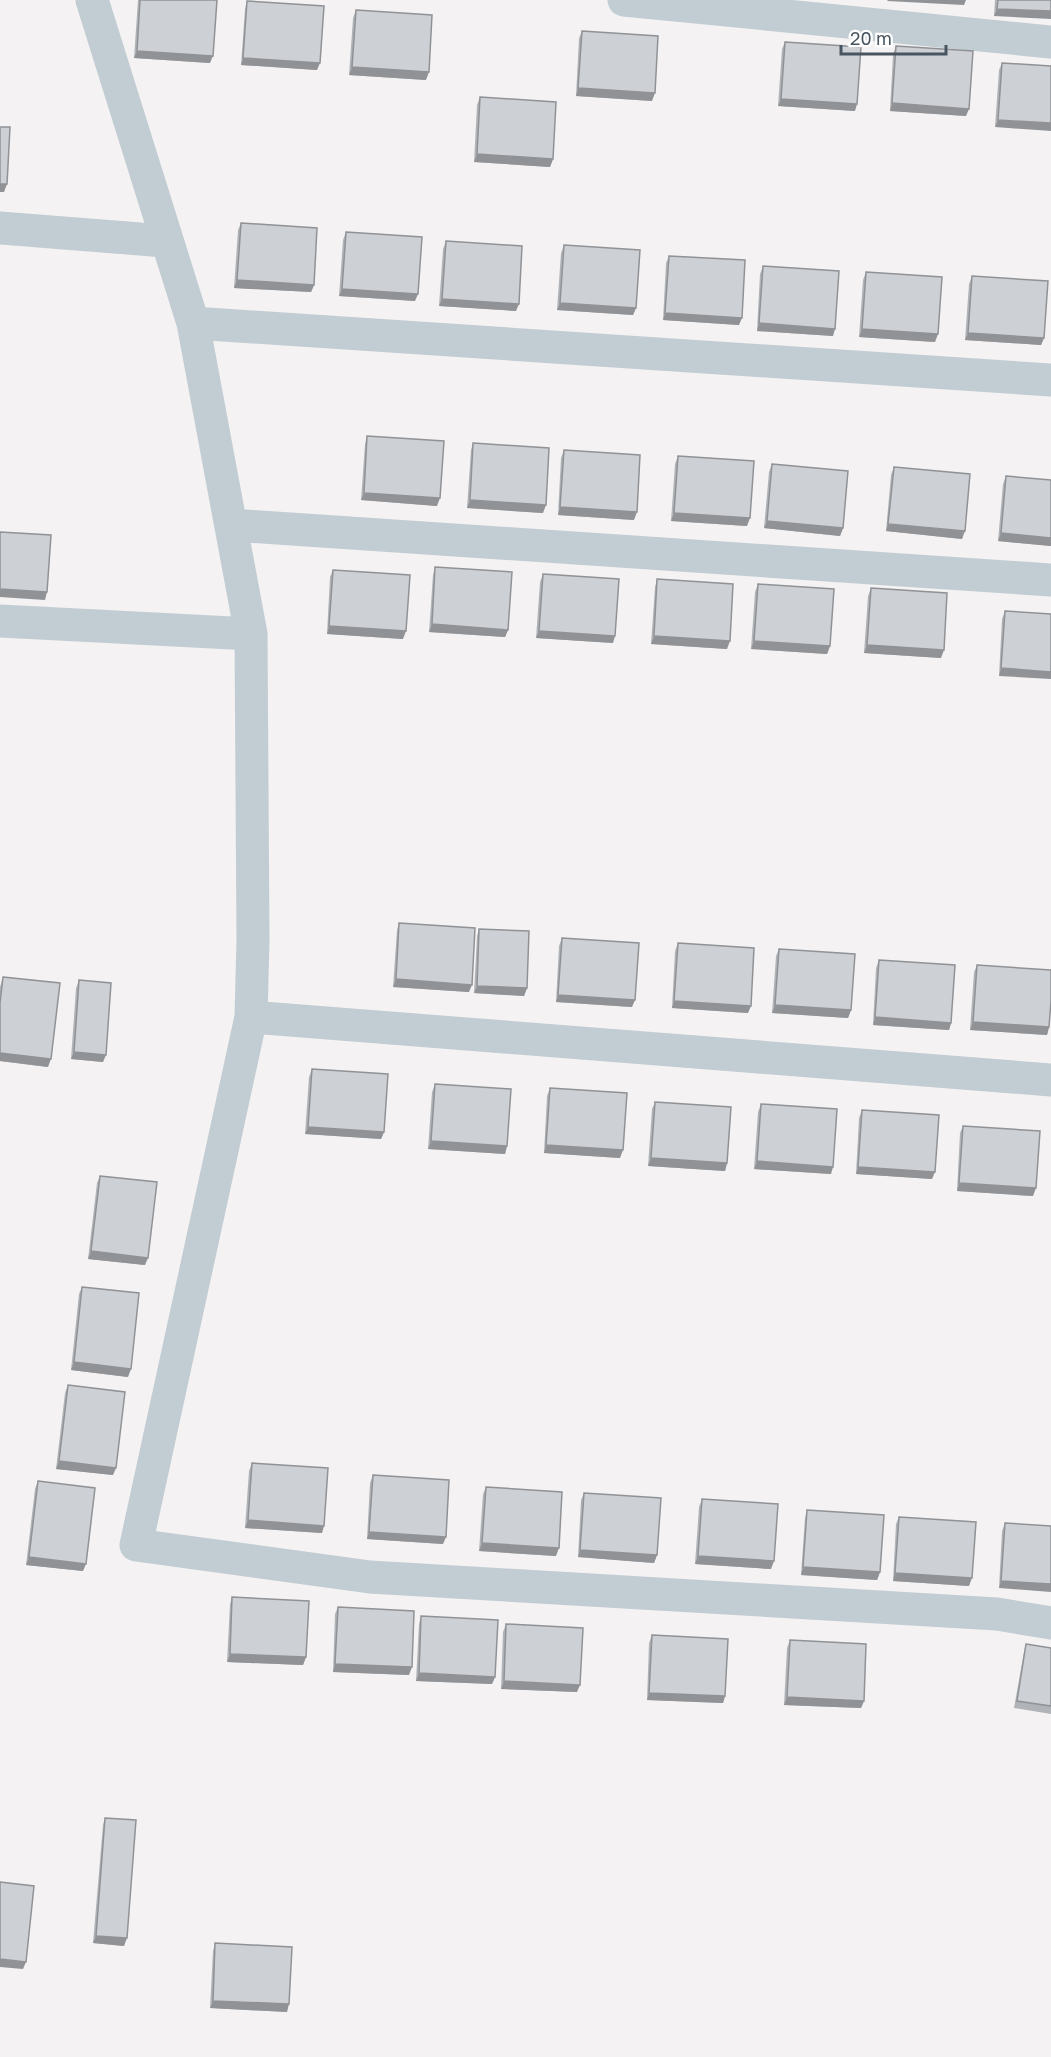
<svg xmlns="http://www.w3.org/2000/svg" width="1051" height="2057" font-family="'Golos Text',sans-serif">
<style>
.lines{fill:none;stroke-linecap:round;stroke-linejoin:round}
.minor{stroke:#c2ccd3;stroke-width:33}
.wall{fill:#b0b4b8}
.shaded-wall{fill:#909296}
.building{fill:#cdd1d6;stroke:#909296;stroke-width:1.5}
</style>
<rect width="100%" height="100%" fill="#f4f2f2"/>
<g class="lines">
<path class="minor" d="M92,0l101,323 58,311 2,306 -2,77 -115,528 234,32 627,37 54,9
M624,0l427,42
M0,228l165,13
M193,323l858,57
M231,525l820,55
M0,621l251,13
M251,1017l800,63"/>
</g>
<path class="wall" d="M138,0h79l-7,63 -76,-5z
M995,0h56l-57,16z
M247,1l70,69 -76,-5 4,-56z
M356,10l70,70 -77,-5 4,-57z
M582,31l70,70 -76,-5 3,-58z
M785,42l70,69 -77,-5 4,-57z
M896,46l70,70 -76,-5 3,-57z
M1002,63l49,3 -56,61 4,-57z
M480,97l73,62 -3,8 -76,-5 3,-57z
M241,223l73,62 -3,7 -77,-4 4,-58z
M346,232l69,69 -76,-5 4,-56z
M446,241l70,70 -77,-5 4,-57z
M564,245l72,63 -3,7 -76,-5 4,-57z
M669,256l70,69 -76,-5 3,-57z
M763,266l70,70 -76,-5 3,-57z
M866,272l69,70 -76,-5 4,-57z
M972,276l72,62 -3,7 -76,-5 4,-56z
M367,436l70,70 -76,-6 4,-56z
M473,443l70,70 -76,-5 4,-58z
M564,450l70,70 -76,-5 3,-57z
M678,456l69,70 -76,-5 4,-57z
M772,464l71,64 -3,8 -76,-8 5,-56z
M894,467l68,72 -76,-8 5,-56z
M1006,476l45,4v66l-53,-5 5,-57z
M435,567l73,63 -3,7 -76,-5 4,-57z
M333,570l70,69 -76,-5 3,-57z
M543,574l70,69 -77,-5 4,-56z
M657,579l70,70 -76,-5 4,-57z
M758,584l72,62 -3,8 -76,-5 4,-57z
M871,588l70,70 -77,-5 4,-57z
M1005,611l46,3 -52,62 3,-57z
M399,923l70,69 -76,-5 4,-57z
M479,929l48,59 -3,8 -50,-3 3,-57z
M562,938l70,69 -76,-5 3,-56z
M678,943l70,70 -76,-5 3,-57z
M779,949l72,61 -3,8 -76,-5 4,-57z
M879,960l72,63 -2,7 -76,-5 3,-57z
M977,965l72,62 -2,8 -77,-5 4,-58z
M3,977l45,90 -48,-6v-74z
M79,980l24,82 -32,-3 5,-71z
M312,1069l72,63 -3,7 -76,-5 4,-57z
M435,1084l72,62 -2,8 -77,-5 4,-57z
M550,1088l70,70 -76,-5 3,-57z
M655,1102l72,61 -2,8 -77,-5 4,-57z
M761,1104l70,70 -77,-5 4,-57z
M862,1110l70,69 -76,-5 3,-56z
M963,1126l70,70 -76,-5 3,-58z
M100,1176l45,89 -57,-6 9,-76z
M82,1287l46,90 -57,-7 8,-76z
M68,1385l45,90 -57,-6 9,-76z
M252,1463l70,70 -77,-5 4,-57z
M373,1475l70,69 -76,-5 3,-56z
M38,1481l45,90 -57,-6 9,-76z
M486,1487l70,69 -77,-5 4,-57z
M584,1493l73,62 -3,8 -76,-6 3,-57z
M702,1499l69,70 -76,-5 4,-57z
M807,1510l73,62 -3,8 -76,-5 4,-57z
M899,1517l70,69 -76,-5 3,-57z
M1005,1523l46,3 -52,62 3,-57z
M232,1597l74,60 -3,8 -76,-3 3,-58z
M338,1607l71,68 -76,-3 2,-58z
M421,1616l74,61 -3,7 -76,-3 3,-57z
M506,1624l71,68 -76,-3 2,-57z
M652,1635l73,61 -2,7 -76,-3 2,-57z
M790,1640l74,61 -3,7 -77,-3 3,-57z
M1026,1644l25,4v66l-37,-6 10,-56z
M105,1818l19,128 -31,-3 10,-118z
M215,1943l72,69 -77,-4 3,-57z"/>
<path class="shaded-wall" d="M888,0h78l-2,5 -77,-4z
M997,9l54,2v8l-57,-3z
M137,51l76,5 -3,7 -76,-5z
M243,58l77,5 -3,7 -76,-5z
M352,67l77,5 -3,8 -77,-5z
M578,88l77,5 -3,8 -76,-5z
M781,99l76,5 -2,7 -77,-5z
M892,103l77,6 -3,7 -76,-5z
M998,120l53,3v8l-56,-4z
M477,154l76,5 -3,8 -76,-5z
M0,184h7l-3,8h-4z
M237,280l77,5 -3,7 -77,-4z
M342,289l76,5 -3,7 -76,-5z
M442,299l77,5 -3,7 -77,-5z
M560,303l76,5 -3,7 -76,-5z
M665,313l77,5 -3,7 -76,-5z
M759,323l76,6 -2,7 -76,-5z
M862,329l76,5 -3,8 -76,-5z
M968,333l76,5 -3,7 -76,-5z
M364,493l76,5 -3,8 -76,-6z
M470,500l76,5 -3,8 -76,-5z
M560,507l77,5 -3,8 -76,-5z
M674,513l76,5 -3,8 -76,-5z
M767,521l76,7 -3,8 -76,-8z
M888,524l77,7 -3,8 -76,-8z
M1001,533l50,5v8l-53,-5z
M0,589l47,3 -2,8 -45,-3z
M432,624l76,6 -3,7 -76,-5z
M329,626l77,5 -3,8 -76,-5z
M539,631l76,5 -2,7 -77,-5z
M654,636l76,5 -3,8 -76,-5z
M754,641l76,5 -3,8 -76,-5z
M867,645l77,5 -3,8 -77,-5z
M1001,668l50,4v7l-52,-3z
M396,979l76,6 -3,7 -76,-5z
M477,986l50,2 -3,8 -50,-3z
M558,995l77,5 -3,7 -76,-5z
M674,1001l77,5 -3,7 -76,-5z
M775,1005l76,5 -3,8 -76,-5z
M875,1017l76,6 -2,7 -76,-5z
M973,1022l76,5 -2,8 -77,-5z
M74,1052l32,3 -3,7 -32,-3z
M0,1053l51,6 -3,8 -48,-6z
M308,1127l76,5 -3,7 -76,-5z
M431,1141l76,5 -2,8 -77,-5z
M546,1145l77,5 -3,8 -76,-5z
M651,1158l76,5 -2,8 -77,-5z
M757,1161l76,6 -2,7 -77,-5z
M858,1167l77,5 -3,7 -76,-5z
M959,1183l77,5 -3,8 -76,-5z
M91,1251l57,7 -3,7 -57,-6z
M74,1362l57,7 -3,8 -57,-7z
M59,1461l57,7 -3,7 -57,-6z
M248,1520l76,6 -2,7 -77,-5z
M369,1532l77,5 -3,7 -76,-5z
M482,1543l77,5 -3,8 -77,-5z
M580,1550l77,5 -3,8 -76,-6z
M698,1556l76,5 -3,8 -76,-5z
M29,1557l57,7 -3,7 -57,-6z
M803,1567l77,5 -3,8 -76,-5z
M895,1573l77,5 -3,8 -76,-5z
M1001,1581l50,3v8l-52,-4z
M230,1654l76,3 -3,8 -76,-3z
M335,1664l77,3 -3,8 -76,-3z
M419,1673l76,4 -3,7 -76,-3z
M504,1681l76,4 -3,7 -76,-3z
M649,1693l76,3 -2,7 -76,-3z
M787,1697l77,4 -3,7 -77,-3z
M96,1936l31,2 -3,8 -31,-3z
M0,1959l26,3 -3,7 -23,-2z
M213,2001l76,3 -2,8 -77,-4z"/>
<path class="building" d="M140,0h77l-4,56 -76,-5z
M998,0h53v11l-54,-2z
M247,1l77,5 -4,57 -77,-5z
M356,10l76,5 -3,57 -77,-5z
M582,31l76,5 -3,57 -77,-5z
M785,42l76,5 -4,57 -76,-5z
M896,46l77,5 -4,58 -77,-6z
M1002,63l49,3v57l-53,-3z
M480,97l76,5 -3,57 -76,-5z
M0,127h10l-3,57h-7z
M241,223l76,5 -3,57 -77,-5z
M346,232l76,5 -4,57 -76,-5z
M446,241l76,5 -3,58 -77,-5z
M564,245l76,5 -4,58 -76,-5z
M669,256l76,4 -3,58 -77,-5z
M763,266l76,5 -4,58 -76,-6z
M866,272l76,5 -4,57 -76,-5z
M972,276l76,5 -4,57 -76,-5z
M367,436l77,5 -4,57 -76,-5z
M473,443l76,5 -3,57 -76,-5z
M564,450l76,5 -3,57 -77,-5z
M678,456l76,5 -4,57 -76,-5z
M772,464l76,7 -5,57 -76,-7z
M894,467l76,7 -5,57 -77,-7z
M1006,476l45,4v58l-50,-5z
M0,532l51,3 -4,57 -47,-3z
M435,567l77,5 -4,58 -76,-6z
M333,570l77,5 -4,56 -77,-5z
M543,574l76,5 -4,57 -76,-5z
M657,579l76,5 -3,57 -76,-5z
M758,584l76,5 -4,57 -76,-5z
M871,588l76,5 -3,57 -77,-5z
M1005,611l46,3v58l-50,-4z
M399,923l76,5 -3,57 -76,-6z
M479,929l50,2 -2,57 -50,-2z
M562,938l77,5 -4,57 -77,-5z
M678,943l76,5 -3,58 -77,-5z
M779,949l76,5 -4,56 -76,-5z
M879,960l76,5 -4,58 -76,-6z
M977,965l74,5v31l-2,26 -76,-5z
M3,977l57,6 -9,76 -51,-6v-50z
M79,980l32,3 -5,72 -32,-3z
M312,1069l76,5 -4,58 -76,-5z
M435,1084l76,5 -4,57 -76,-5z
M550,1088l77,5 -4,57 -77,-5z
M655,1102l76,5 -4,56 -76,-5z
M761,1104l76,5 -4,58 -76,-6z
M862,1110l77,5 -4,57 -77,-5z
M963,1126l77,5 -4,57 -77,-5z
M100,1176l57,6 -9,76 -57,-7z
M82,1287l57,6 -8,76 -57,-7z
M68,1385l57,7 -9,76 -57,-7z
M252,1463l76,5 -4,58 -76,-6z
M373,1475l76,5 -3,57 -77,-5z
M38,1481l57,7 -9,76 -57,-7z
M486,1487l76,5 -3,56 -77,-5z
M584,1493l77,5 -4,57 -77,-5z
M702,1499l76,5 -4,57 -76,-5z
M807,1510l77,5 -4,57 -77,-5z
M899,1517l77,5 -4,56 -77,-5z
M1005,1523l46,3v58l-50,-3z
M232,1597l77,4 -3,56 -76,-3z
M338,1607l76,4 -2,56 -77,-3z
M421,1616l77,4 -3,57 -76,-4z
M506,1624l77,4 -3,57 -76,-4z
M652,1635l76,4 -3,57 -76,-3z
M790,1640l76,4 -2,57 -77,-4z
M1026,1644l25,4v58l-34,-5z
M105,1818l31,2 -9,118 -31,-2z
M0,1882l34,4 -8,76 -26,-3z
M215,1943l77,4 -3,57 -76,-3z"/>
<path d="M841 45v9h105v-9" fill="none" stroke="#485560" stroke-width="3"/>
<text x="850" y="45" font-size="18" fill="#485560" stroke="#ffffff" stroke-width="4.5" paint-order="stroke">20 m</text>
</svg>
